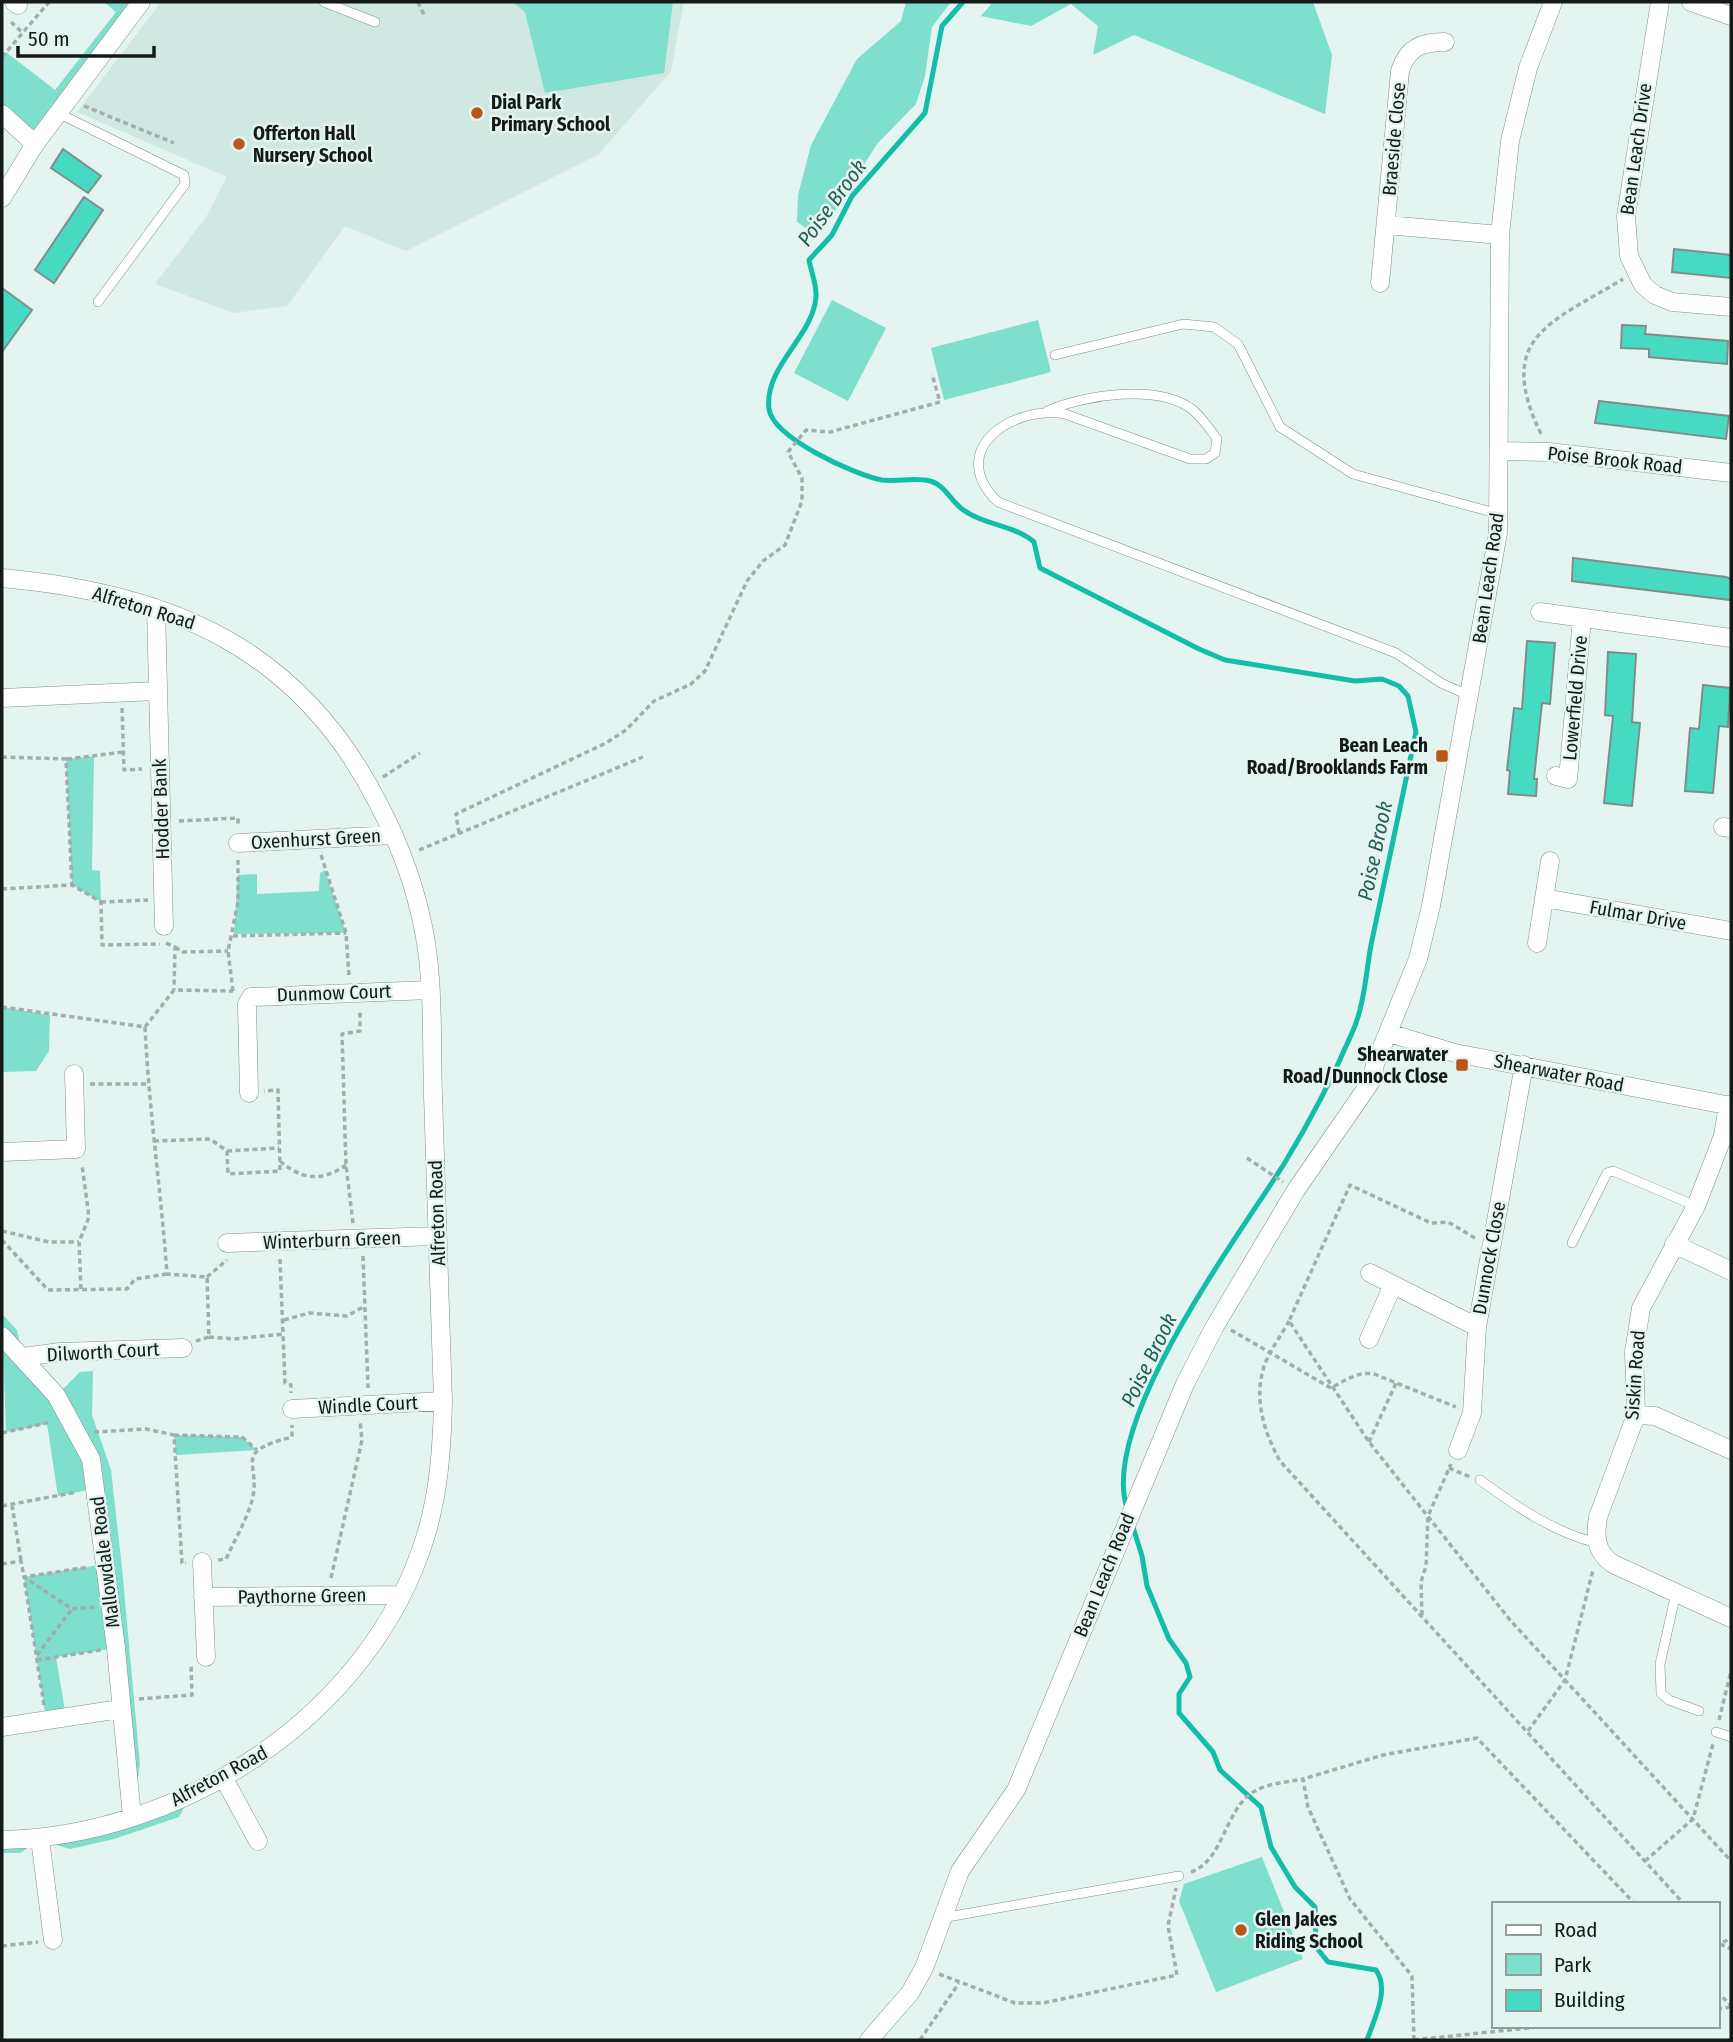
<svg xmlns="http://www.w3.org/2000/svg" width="1733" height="2042" font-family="'Fira Sans Condensed',sans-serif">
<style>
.built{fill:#cfe8e2}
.green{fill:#7ddfcc}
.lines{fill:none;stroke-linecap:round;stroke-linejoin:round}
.stream{stroke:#14bda7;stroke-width:5}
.building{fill:#47dac3;stroke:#7f8e8b;stroke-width:2}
.lane-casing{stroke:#808f8b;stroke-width:10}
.street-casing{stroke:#808f8b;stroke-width:19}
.path{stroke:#a1aeab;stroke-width:3.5;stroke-dasharray:5 3.5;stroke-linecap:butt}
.lane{stroke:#fff;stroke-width:9}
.street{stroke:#fff;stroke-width:18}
.poi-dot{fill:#b85718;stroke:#e4f4f0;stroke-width:2.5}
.labels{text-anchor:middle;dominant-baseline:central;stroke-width:5;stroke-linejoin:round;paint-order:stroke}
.poi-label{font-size:19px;font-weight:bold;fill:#141a18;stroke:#e4f4f0;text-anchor:start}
.street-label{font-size:19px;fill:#141a18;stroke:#e4f4f0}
.water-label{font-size:21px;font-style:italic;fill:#255f55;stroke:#e4f4f0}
</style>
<rect width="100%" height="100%" fill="#e4f4f0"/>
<path class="built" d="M161,2h523l-13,69 -72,83 -193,97 -61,-25 -58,80 -53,7 -79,-29 51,-67 21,-40 -150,-65z"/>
<path class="green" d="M104,2h37l-106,142 -33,-17v-70l4,-5 49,38 61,-78z
M513,2h160l-9,71 -119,20 -20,-81z
M906,2h45l-19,25 -7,49 -9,28 -39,40 -52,83 -15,4 -13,-9 1,-27 13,-50 46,-86 44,-38z
M993,2h320l19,53 -7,59 -191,-79 -41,20 5,-29 -27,-22 -40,22 -50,-10z
M832,300l54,28 -38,73 -54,-28z
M1038,320l13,52 -107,28 -13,-52z
M94,756l-2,114 8,1 1,31 -29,-17 -6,-126z
M325,870l21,63 -112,1 4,-59 19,-1v20l62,-3 1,-18z
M2,1007l48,8 -1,36 -13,20 -34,1z
M2,1314l15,16 6,27 34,38 23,-23 13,-1 -1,44 19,55 11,98 18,197 -8,52 59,-22 -12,22 -65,22 -44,10 -30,-9 -20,13h-18v-13l130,-23 -16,-169 -60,9 10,60 -20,2 -22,-142 81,-13 -8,-76 -39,8 -11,-72 -41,8z
M174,1435l68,2 15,13 -81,5z
M1262,1857l41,102 -87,33 -37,-91 5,-17z"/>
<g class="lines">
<path class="stream" d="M963,2l-21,24 -17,87 -73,83 -20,39 -23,25c2,11 8,26 7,37 -3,40 -52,69 -47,112 4,29 86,66 113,71 16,2 32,-3 48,1 15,4 20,19 32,28 21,16 52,16 72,33l6,26 159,81 26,11 130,21 27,-2 17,7 9,10 8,36c-15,71 -30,142 -45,213 -5,28 -7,62 -19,88 -19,44 -43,90 -68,131 -46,73 -185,259 -157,344
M1132,1524l10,32 5,30 22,53 17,24 4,14 -11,17v19l34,39 7,18 41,37 10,40 24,40 20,20 1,40 12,15 48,8c14,20 -2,49 -9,70"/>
</g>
<path class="building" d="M63,149l38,27 -13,17 -37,-25z
M84,197l19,13 -49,73 -19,-13z
M1674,249l57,6v23l-59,-6z
M2,288l30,22 -30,42z
M1622,325l24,1 -1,8 83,7 -1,23 -78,-7v-8l-28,-1z
M1599,401l130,15 -3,23 -131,-16z
M1573,558l153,19 5,2v21l-159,-19z
M1527,641l28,2 -5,61 -8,-1 -8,76h3l-1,17 -28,-2 2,-23 -3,-1 7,-62 8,1z
M1608,652l28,2 -4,68 8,1 -8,83 -28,-3 9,-87 -8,-1z
M1703,685l27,3 -2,39 -9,-1 -6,67 -28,-2 5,-63 9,1z"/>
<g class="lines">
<g class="lane-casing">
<path id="lane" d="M324,2l51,20
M58,113l126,62 1,9 -87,118
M1055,355l128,-31 31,3 24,17 42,83 73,47 146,40
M1047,411c36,-16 112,-28 146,-1 10,9 17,19 24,29l-2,14 -9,6h-16l-125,-45c-54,-9 -120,37 -67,88l398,151 45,30 29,13
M1572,1243l35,-70 6,-2 83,35
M1480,1480c37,27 73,52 117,63
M1676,1593l-16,71 1,29 8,7 30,11
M1716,1732l15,5
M942,1918l237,-42"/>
</g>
<g class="street-casing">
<path id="street" d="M14,2l4,3
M1660,2l-34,214 3,40 14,29 12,10 17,7 59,5
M1691,2l40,14
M2,114l33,30
M2,198l33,-54 106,-142
M1387,225l113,10
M1380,283l20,-212c7,-23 21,-29 45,-29
M1499,451l50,1 182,21
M2,578c167,15 297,69 376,225 19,36 33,71 42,110 15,59 11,122 13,182 3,102 7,204 10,306 -1,47 -4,92 -18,137 -55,177 -242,298 -423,302
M156,608l8,318
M1540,612l191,26
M2,698l154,-7
M1556,776l12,3 14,-161
M1723,827l8,1
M238,843l156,-8
M1544,898l187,33
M1537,943l13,-82
M1389,1033l66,20 276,53
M249,1093l-2,-89 4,-7 179,-7
M1728,1105l-5,31 -27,70 -55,102 -7,44 2,63 -38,102c-3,19 -3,35 15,47l118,54
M2,1152l74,-3 -2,-75
M227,1243l210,-7
M1674,1244l57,27
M1370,1273l107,54
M2,1336l54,59 35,64 25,189 16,169
M1369,1339l24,-54
M23,1357l37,-5 123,-4
M292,1409l151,-8
M1636,1415l19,1 76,34
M1458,1450l14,-37 5,-86 47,-262
M202,1562l4,95
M203,1597l197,-2
M2,1727l118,-18
M223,1777l35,64
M40,1839l13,101
M869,2040l41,-47 14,-25 36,-97 56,-81 169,-406 30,-58 81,-136 76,-110 3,-16 43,-105 13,-53 67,-373 2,-298 10,-94 18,-73 25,-66"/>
</g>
<path class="path" d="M418,2l6,13
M11,22l11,10
M2,57l47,-55
M84,106l90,37
M1541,434c-47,-97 10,-111 82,-155
M122,708l2,62 18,-1
M2,757l64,2 6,126
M67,759l57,-7
M383,777l37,-24
M179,821l59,-3v9
M459,833l-3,-19 150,-71 20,-13 28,-29 37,-17 14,-13 42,-90 16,-20 22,-16 17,-44v-23l-14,-26 18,-22 24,2 110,-30 -8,-28
M419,850l224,-93
M321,855l25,78 3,43
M2,889l70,-4 29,17 1,43 58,-1
M101,902l47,-2
M233,936l113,-3
M166,943l9,4 -1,43
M175,947l8,5 45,-1
M233,991l-5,-40 10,-49v-42
M2,1007l143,20c4,83 16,164 22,247l40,3 2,60 -13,4
M145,1027l29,-37 59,1
M90,1084h58
M154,1141l56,-2 17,12 1,23 52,-3 -2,-81 -14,1
M227,1151l52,-3
M1247,1158l36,24
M280,1161c22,19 42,21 66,4
M353,1223l-7,-58 -4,-131 18,-3v-21
M2,1231l47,11h30
M1475,1238l-27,-16 -17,1 -81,-38 -61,136 80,121 141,178 221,241
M2,1240l46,50 79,-1 8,-10 32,-5
M363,1256l5,132
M280,1259l3,75
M207,1277l20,-17
M81,1289l-2,-47 10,-25 -7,-52
M284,1320l25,-7 38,3 18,-10
M1289,1321c-8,15 -22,33 -26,49 -9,32 2,64 17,91l404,443
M1231,1330l100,58c15,-8 27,-17 43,-14l82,33
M209,1337l25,2 49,-5 2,49 6,2v8
M94,1432l52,-3 28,6 8,128h4
M2,1433l49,-11
M174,1435l68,2 15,13
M1369,1442l28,-61
M1449,1468l21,9
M12,1505l9,56
M2,1506l75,-14
M218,1560l8,-1c8,-18 19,-36 25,-55 13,-41 -23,-51 41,-67v-12
M2,1564l19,-3 3,16 48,32 23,-2
M331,1578l31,-138 -2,-19
M1422,1615l-1,-33 5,-16 2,-50 23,-52
M37,1655l35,-46
M37,1660l64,-10
M139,1699l53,-4 -1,-30
M44,1705l-20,-128 65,-10
M1719,1720l12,-49
M1528,1731l37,-51 28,-110
M1645,1861l48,-42 20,-75
M1191,1872c33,-11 34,-65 64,-81 14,-8 33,-9 48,-12
M1717,1940l3,4 11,-6
M1720,1944l11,5
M2,1946l36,-4
M939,1974l76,29h28l134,-28 -9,-49 8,-38
M1717,1991l14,15
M1717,2009l14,-2
M920,2040l39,-57
M1414,2040l-2,-64 -62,-77 -42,-92 -5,-28 80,-24 94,-17 158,166
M1414,2040l133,-14"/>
<use href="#lane" class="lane"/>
<use href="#street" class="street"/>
</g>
<g class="poi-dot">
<circle cx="477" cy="113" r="7"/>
<circle cx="239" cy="144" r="7"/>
<rect x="1435" y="749" width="14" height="14" rx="3.5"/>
<rect x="1455" y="1058" width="14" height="14" rx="3.5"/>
<circle cx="1241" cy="1930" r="7"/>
</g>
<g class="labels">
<g class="poi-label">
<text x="491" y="102">Dial Park<tspan x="491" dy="22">Primary School</tspan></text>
<text x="253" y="133">Offerton Hall<tspan x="253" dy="22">Nursery School</tspan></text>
<text x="1428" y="745" text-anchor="end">Bean Leach<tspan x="1428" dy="22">Road/Brooklands Farm</tspan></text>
<text x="1448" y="1054" text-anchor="end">Shearwater<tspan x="1448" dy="22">Road/Dunnock Close</tspan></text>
<text x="1255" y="1919">Glen Jakes<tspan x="1255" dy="22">Riding School</tspan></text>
</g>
<g class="street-label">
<text transform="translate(1394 139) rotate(-85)">Braeside Close</text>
<text transform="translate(1636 149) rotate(-82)">Bean Leach Drive</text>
<text transform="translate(1615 460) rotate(6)">Poise Brook Road</text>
<text transform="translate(1488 578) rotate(-82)">Bean Leach Road</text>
<text transform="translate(144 608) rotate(17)">Alfreton Road</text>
<text transform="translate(1575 698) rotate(-85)">Lowerfield Drive</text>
<text transform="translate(161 809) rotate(-92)">Hodder Bank</text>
<text transform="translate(316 839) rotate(-3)">Oxenhurst Green</text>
<text transform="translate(1638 915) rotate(10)">Fulmar Drive</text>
<text transform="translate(334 993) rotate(-2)">Dunmow Court</text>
<text transform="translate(1559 1073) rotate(11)">Shearwater Road</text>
<text transform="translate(437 1213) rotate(-92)">Alfreton Road</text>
<text transform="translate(332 1240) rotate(-2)">Winterburn Green</text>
<text transform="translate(1489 1258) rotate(-80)">Dunnock Close</text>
<text transform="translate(103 1352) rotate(-3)">Dilworth Court</text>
<text transform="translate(1635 1375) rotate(-86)">Siskin Road</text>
<text transform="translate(368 1405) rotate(-3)">Windle Court</text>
<text transform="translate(105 1562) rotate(-97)">Mallowdale Road</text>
<text transform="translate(1104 1575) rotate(-68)">Bean Leach Road</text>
<text transform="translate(302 1596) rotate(-1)">Paythorne Green</text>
<text transform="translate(219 1776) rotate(-28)">Alfreton Road</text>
</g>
<g class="water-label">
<text transform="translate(832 203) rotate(-54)">Poise Brook</text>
<text transform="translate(1375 851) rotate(-78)">Poise Brook</text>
<text transform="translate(1149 1360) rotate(-64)">Poise Brook</text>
</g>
</g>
<rect width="1733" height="2042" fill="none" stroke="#141a18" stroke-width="7"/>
<rect x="1492" y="1902" width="228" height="126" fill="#e4f4f0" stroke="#919d9a" stroke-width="2"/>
<rect x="1506" y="1925" width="35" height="10" fill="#ffffff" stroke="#919d9a" stroke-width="2"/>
<text x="1554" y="1937" font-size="21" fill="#141a18">Road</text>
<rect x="1506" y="1954" width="35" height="21" fill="#7ddfcc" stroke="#919d9a" stroke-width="2"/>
<text x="1554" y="1972" font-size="21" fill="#141a18">Park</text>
<rect x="1506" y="1990" width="35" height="21" fill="#47dac3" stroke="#919d9a" stroke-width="2"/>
<text x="1554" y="2007" font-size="21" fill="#141a18">Building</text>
<path d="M18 46v10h136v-10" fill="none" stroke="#141a18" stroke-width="3.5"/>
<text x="28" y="46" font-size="21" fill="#141a18" stroke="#e4f4f0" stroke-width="5" paint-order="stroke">50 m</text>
</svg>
